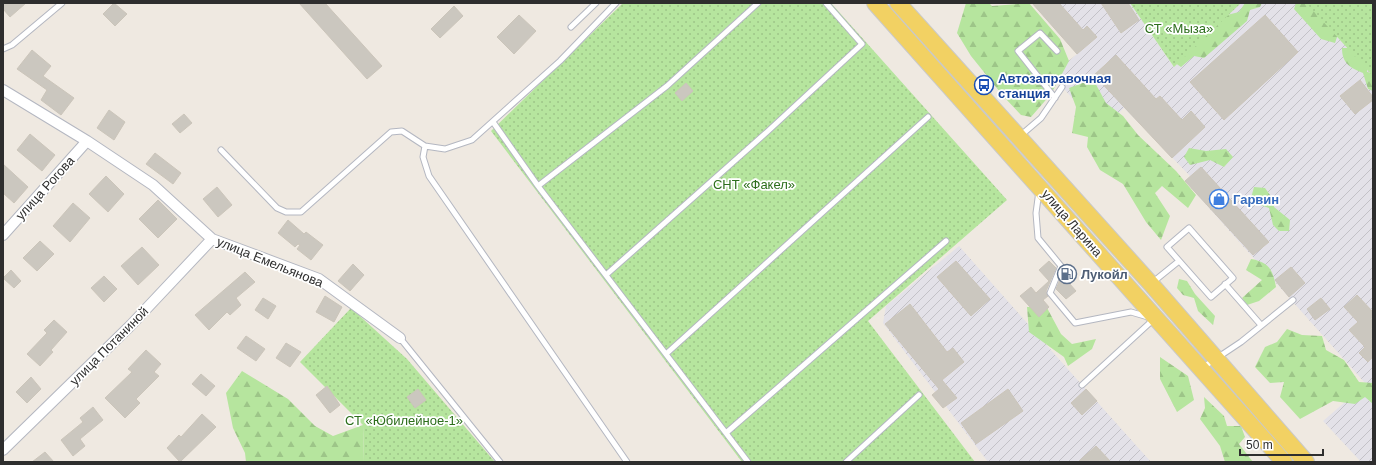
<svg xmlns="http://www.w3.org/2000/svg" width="1376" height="465" font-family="Helvetica,sans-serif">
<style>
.industrial{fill:url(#industrial-furrows)}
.forest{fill:url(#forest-firs)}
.garden{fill:url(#garden-dots)}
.building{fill:#cbc7bf;stroke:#cbc5ba}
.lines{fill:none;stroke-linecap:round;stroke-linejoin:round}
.lane-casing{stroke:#b4b7c1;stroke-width:7}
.street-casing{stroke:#b4b7c1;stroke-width:12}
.primary-casing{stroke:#c9c9c9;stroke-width:18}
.lane{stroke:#fff;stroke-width:5}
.street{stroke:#fff;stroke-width:10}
.primary{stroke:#f2d163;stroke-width:16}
.labels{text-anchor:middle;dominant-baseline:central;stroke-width:3.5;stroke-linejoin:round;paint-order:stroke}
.park-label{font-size:13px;fill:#2c6e1b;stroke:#fff}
.transit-label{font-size:13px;font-weight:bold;fill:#164399;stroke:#fff;text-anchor:start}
.street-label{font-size:13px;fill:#2e2e2e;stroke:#fff}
.shop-label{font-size:13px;font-weight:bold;fill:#366cbe;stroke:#fff;text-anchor:start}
.service-label{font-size:13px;font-weight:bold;fill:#4e5e75;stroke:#fff;text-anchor:start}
</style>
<defs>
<pattern id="industrial-furrows" width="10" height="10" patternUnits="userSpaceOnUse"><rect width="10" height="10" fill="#e3e1e8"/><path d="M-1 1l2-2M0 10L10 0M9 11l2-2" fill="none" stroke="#c3c1c7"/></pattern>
<pattern id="forest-firs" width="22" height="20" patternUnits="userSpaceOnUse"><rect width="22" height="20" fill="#b6e59e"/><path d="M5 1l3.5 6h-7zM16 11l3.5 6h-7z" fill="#9dc588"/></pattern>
<pattern id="garden-dots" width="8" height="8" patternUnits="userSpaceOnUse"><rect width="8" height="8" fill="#b6e59e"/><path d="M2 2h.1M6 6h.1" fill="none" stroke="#9dc588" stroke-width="1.8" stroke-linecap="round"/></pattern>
</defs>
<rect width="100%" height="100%" fill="#efe9e1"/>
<path class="industrial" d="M1032,3h98l44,64 67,-64h65l67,73v386h-12l-38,-41 43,-37 -181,-203 5,-5 -55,-57 -11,-11 -24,22 -48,-55 25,-21z
M959,246l123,139 69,77h-163l-105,-139 3,-17z"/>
<path class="forest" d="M966,3h23l3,3 37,-3 31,36 9,22 -18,33 -20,23 -10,-2 -17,-18 -33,-41 -14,-23z
M1245,3h17l-2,4 -10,3 -3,11 -43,37 -10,-2 -13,11 -10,-7 32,-39 36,-9z
M1296,3h11l31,31 -3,9 -14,-4 -27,-30z
M1342,48h11l16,15 -2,9 6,1v18l-5,-2 -5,-16c-13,-5 -21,-10 -21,-25z
M1093,79l13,24 17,13 15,19 38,36 20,24 -8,13 -26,-22 -7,7 15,23 -9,24 -15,-18 -23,-38 -23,-14 -13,-23 1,-10 -16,-4 4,-26 -7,-19z
M1189,148l17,3 20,-2 7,8 -9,10 -14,-7 -20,5 -6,-8z
M1254,187l11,1 8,11 1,8 16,13 -1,11h-10l-6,-6 -4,-17 -12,-4 -6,-6z
M1251,259c18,3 22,11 25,28l-17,14 -12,4 -5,-7 20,-18 -16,-10z
M1179,279l8,2 8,13 20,22 -2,9 -15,-14 -4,-13 -11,-3 -6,-7z
M1046,306l15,28 11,10 24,-5 -4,10 -24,17 -4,-9 -35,-25 -2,-25z
M1287,329l15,6 20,1 4,14 18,10 15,22 14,1v21l-8,-7 -10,7 -22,-3 -33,18 -20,-22 4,-15 -14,1 -15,-16 10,-20 12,-5z
M1160,357l28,19 6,24 -17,12 -17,-33z
M242,371l46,28 27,27 18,10 30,-11 1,37h-118l-1,-9 -12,-25 -7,-35z
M1204,397l20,19 3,10h14l4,11 -6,7 14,18h-28l-5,-16 -20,-27 5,-11z"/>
<path class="garden" d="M623,3h208l176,197 -139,121 107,141h-233l-251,-331z
M1130,3h111l-67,64z
M1306,3h67v73z
M351,308l56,51 88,103h-131l-1,-37 -63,-63z"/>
<path class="building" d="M3,3h23l-16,14 -7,-8z
M114,3l13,11 -12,12 -12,-12z
M299,3h26l57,63 -15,13z
M1032,3h27l24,27 4,-4 10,11 -20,17z
M1101,3h27l11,17 -18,13z
M454,6l9,10 -23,22 -9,-9z
M519,15l17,16 -22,23 -17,-17z
M1265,15l33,37 -74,68 -34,-38z
M32,50l19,16 -8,10 31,22 -13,17 -20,-15 6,-10 -30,-21z
M1116,55l40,44 4,-3 22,24 9,-9 14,16 -33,31 -78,-83z
M1360,80l13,17v3l-18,14 -15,-18z
M686,83l7,8 -11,10 -7,-8z
M109,110l16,12 -11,18 -17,-12z
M184,114l8,9 -12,10 -8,-9z
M30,134l25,21 -13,16 -25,-21z
M155,153l26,20 -8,11 -27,-20z
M3,164l25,23 -14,16 -11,-10z
M1201,167l68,75 -16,13 -68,-74z
M106,176l18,18 -16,18 -19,-18z
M217,187l15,18 -14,12 -15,-18z
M158,200l19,19 -19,19 -19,-19z
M73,203l17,15 -20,24 -17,-16z
M288,220l16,14 2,-2 17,13 -12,15 -14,-11 3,-4 -2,-1 -3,3 -17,-14z
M40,241l14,13 -17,17 -14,-13z
M142,247l17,18 -21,20 -17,-19z
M956,261l34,38 -19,17 -34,-39z
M1049,261l7,7 -10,23 2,5 -5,4 6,7 -10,10 -19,-21 11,-9 5,6 13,-12 -10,-11z
M353,264l11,11 -14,16 -12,-10z
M1291,267l14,16 -16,14 -14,-17z
M11,270l10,11 -7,7 -11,-10z
M245,272l10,10 -19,16 5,7 -11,10 -3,-3 -18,18 -14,-15z
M1062,275l14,16 -10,8 -10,-10z
M104,276l13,13 -13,13 -13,-14z
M1357,295l16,17v45l-5,5 -9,-9 6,-6 -16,-17 9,-8 -14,-15z
M325,296l17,11 -8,15 -18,-10z
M263,298l13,8 -8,13 -13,-9z
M1321,298l9,11 -15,11 -8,-11z
M910,304l37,48 6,-4 11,14 -22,18 15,18 -14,10 -11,-13 7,-6 -54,-65z
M54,320l13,12 -16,18 2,2 -13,14 -13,-12 20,-21 -3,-3z
M246,336l19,13 -9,12 -19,-13z
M286,343l15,9 -11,15 -14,-9z
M146,350l15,14 -7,8 5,4 -23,23 4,4 -15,15 -20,-20 27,-26 -4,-3z
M201,374l14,12 -9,10 -14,-12z
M31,377l10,12 -14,14 -11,-11z
M327,386l13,19 -10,8 -14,-18z
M418,389l8,11 -11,8 -8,-11z
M1008,389l15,22 -47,33 -15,-21z
M1086,389l11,12 -15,14 -11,-12z
M93,407l10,13 -23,19 5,7 -12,10 -12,-16 22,-18 -3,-4z
M202,414l14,13 -36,35 -13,-14 12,-13 2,2z
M1096,446l15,16h-33z
M45,452l9,10h-22z"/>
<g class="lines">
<g class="lane-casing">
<path id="lane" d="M571,27l25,-24
M3,49l9,-4 50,-42
M1055,98l-37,-47 22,-18 17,18
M493,122l45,64 210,276
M1020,136l21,-18 21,-31
M425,146l-2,11 6,19 198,286
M221,150l56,58 9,4h15l90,-80 11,-1 23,15 20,3 27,-9 88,-79 56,-58
M538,186l129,-100 91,-83
M1039,191l-3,22 2,25 23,28 -11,27 25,30 56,-11 17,5
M1189,228l44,50 -22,19 -44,-50z
M606,275l161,-143 95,-88 -36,-41
M1153,282l26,-21
M1225,284l36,41
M400,338l100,124
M666,354l262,-237
M1202,368l39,-26 52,-42
M1082,385l72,-66
M726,433l220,-192
M846,462l73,-67"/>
</g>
<g class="street-casing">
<path id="street" d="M3,90l84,51 66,44 59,54 107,40 81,59
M3,235l84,-94
M3,450l128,-125 81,-86"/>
</g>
<g class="primary-casing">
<path id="primary" d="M875,3l409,459
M898,3l253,281 155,178"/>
</g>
<use href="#lane" class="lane"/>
<use href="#street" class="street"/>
<use href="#primary" class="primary"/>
</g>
<defs>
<g id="bus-ring" transform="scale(1)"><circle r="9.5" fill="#fff" stroke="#1a4fb4" stroke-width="1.5"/><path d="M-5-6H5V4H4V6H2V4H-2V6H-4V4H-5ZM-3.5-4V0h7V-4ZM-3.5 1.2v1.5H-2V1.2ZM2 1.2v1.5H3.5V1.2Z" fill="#1a4fb4"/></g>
<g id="shop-ring" transform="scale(1)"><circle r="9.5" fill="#fff" stroke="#3f7fe0" stroke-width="1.5"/><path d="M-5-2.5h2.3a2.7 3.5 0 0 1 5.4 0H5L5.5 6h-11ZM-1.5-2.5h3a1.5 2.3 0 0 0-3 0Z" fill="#3f7fe0"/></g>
<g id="fuel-ring" transform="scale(1)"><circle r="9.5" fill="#fff" stroke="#5c6f8a" stroke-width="1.5"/><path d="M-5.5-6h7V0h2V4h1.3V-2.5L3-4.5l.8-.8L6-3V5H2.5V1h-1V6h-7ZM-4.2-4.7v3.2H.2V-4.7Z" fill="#5c6f8a"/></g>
</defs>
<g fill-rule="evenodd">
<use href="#bus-ring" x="984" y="85"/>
<use href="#shop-ring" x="1219" y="199"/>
<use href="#fuel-ring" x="1067" y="274"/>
</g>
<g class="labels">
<g class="park-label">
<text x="1179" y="28">СТ «Мыза»</text>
<text x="754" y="184">СНТ «Факел»</text>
<text x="404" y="420">СТ «Юбилейное-1»</text>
</g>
<g class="transit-label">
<text x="998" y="78">Автозаправочная<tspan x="998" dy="15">станция</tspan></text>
</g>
<g class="street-label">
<text transform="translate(45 188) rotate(-48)">улица Рогова</text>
<text transform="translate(1072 223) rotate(49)">улица Ларина</text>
<text transform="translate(270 262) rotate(22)">улица Емельянова</text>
<text transform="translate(109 346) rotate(-45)">улица Потаниной</text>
</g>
<g class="shop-label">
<text x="1233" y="199">Гарвин</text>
</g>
<g class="service-label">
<text x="1081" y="274">Лукойл</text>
</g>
</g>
<rect width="1376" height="465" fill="none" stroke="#2e2e2e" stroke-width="8"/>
<path d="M1240 449v6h83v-6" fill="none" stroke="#2e2e2e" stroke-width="2"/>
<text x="1246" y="449" font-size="12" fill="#2e2e2e" stroke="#ffffff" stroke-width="3" paint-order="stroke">50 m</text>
</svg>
